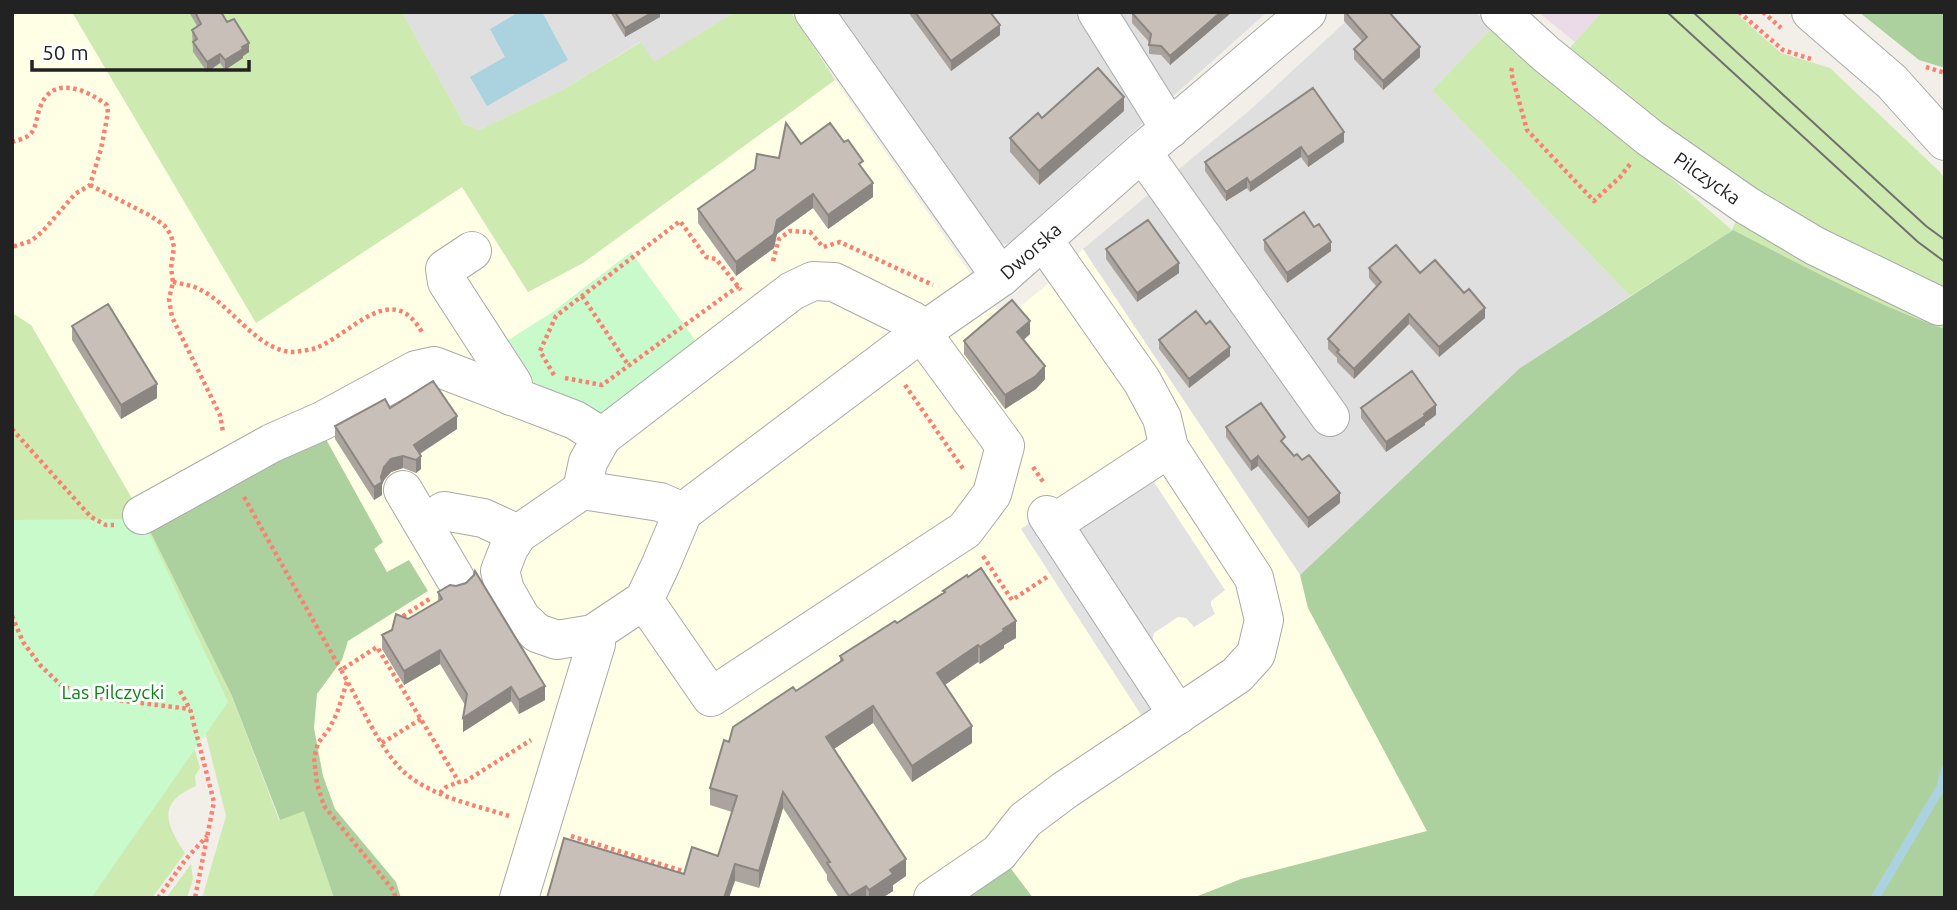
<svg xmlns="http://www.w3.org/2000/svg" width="1957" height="910" font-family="Ubuntu,sans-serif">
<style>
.residential{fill:#e0dfdf}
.industrial{fill:#ebdbe8}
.education{fill:#ffffe5}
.grass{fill:#cdebb0}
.forest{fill:#add19e}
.park{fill:#c8facc}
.parking{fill:#e2e2e2}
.water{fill:#aad3df}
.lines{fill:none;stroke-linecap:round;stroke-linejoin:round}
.stream{stroke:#aad3df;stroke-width:9}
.minor-casing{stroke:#a9a9a9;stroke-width:40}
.path{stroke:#fa8072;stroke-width:4.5;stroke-dasharray:3.5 3.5;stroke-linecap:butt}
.minor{stroke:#fff;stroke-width:38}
.tram{stroke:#707070;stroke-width:2}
.wall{fill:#aba49e}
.shaded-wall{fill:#8b8681}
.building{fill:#c7bfb8;stroke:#8b8681;stroke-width:2}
.labels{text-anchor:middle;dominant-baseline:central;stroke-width:6;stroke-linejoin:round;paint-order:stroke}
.street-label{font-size:19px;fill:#222;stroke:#fff}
.park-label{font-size:19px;fill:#0c8416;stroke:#fff}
</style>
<rect width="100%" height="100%" fill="#f2efe9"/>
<path class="residential" d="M402,12h333l-81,51 -14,-21 -76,47 -85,41 -15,-6z
M839,12h428l-231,207 2,3 -27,23 -11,-2 -133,-186z
M1356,12h118l20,14 -62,64 198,206 -110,72 -220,207 -217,-326 167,-139z"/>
<path class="industrial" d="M1538,12h64l-27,30z"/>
<path class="education" d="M12,12h60l184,311 206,-136 66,105 55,-29 252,-183 146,209 24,30 49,-40 29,-30 217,326 8,33 119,223 -186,48 -48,19h-859l-30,-87 -160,-292 -113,-194 -19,-12z"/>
<path class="grass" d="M72,12h330l62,112 15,6 85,-41 77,-47 13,20 81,-50h56l44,68 -252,183 -55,29 -66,-105 -206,136z
M1602,12h133l46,41 49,15 109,103 6,8v150c-74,-26 -143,-64 -212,-99l-103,66 -198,-206 62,-64 238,204 8,-19 78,30 -252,-189z
M12,313l19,12 113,194 88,177 47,124 25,-10 30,88h-132l24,-82 -27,-109 -15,4 16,57 -5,8 1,10c-39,17 -31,37 -11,67l-33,45h-140z
M191,864l2,15 -6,19h-21z"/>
<path class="forest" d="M1859,12h86v56l-26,-8z
M1733,230c69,35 138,73 212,99v569h-752l48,-19 186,-48 -119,-223 -8,-33 220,-207z
M322,432l61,110 -9,7 13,23 22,-12 19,31 -80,50 -6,19 -25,34 -3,34 9,48 12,33 61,73 5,16h-67l-30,-87 -24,9 -48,-124 -88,-177z
M1006,862l27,36h-82z"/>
<path class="park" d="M631,252l70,96 -87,67 -22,2 -64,-24 -29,-47 52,-33z
M143,519l85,183 -137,196h-79v-378z"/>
<path class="parking" d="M1138,450l3,36 5,1 8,-5 71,108 -14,11v4l4,9 -21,13 -8,-9 -8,-1 -24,16 -2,9 26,43 -33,36 -124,-192z"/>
<path class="water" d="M519,12h23l26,48 -81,46 -17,-29 35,-20 -15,-28z"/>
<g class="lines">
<path class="stream" d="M1875,898l66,-111 4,-17"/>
<g class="minor-casing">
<g id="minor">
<path d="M814,12l187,265"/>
<path d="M1097,12l73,117"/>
<path id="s1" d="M1500,12l46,42 104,84 96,67 69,41 124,60"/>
<path d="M1811,12l81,70 53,59"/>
<path d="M1142,152l188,265"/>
<path d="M472,251l-27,18 2,13 66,102 -2,12"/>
<path d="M403,490l52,88"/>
<path d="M582,490l6,-28 14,-25 190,-146 21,-10 21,1 79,39 92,125 -13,48 -27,36 -254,167 -67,-97"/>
<path id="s2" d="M683,512l-23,-10 -78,-12 -64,44 -9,14 -9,23 5,19 16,28 16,15 20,7 36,-6 51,-34 17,-36 22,-52 239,-180 79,-55 141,-125 165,-140"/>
<path d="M142,515l130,-72 50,-22 94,-51 18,-4 141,54 27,17"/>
<path d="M1047,515l131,200"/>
<path d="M424,524l20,-13 39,7 35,16"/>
<path d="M1053,524l116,-76"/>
<path d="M519,898l77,-254 -3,-10"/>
<path d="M933,898l66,-45 26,-33 40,-30 172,-115 19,-21 8,-34 -10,-42 -85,-130 -7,-30 -20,-37 -98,-140"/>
</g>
</g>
<path class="path" d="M1739,12l44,38 31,10
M1763,12l18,16
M1926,67l19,6
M1512,68l-1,4 16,58 67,71 26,-24 11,-14
M12,142c7,-2 16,-4 20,-10 5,-7 5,-19 9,-27 13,-30 46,-15 66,0l1,8 -7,36 -11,36 -15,9 -32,37 -12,10 -19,6
M90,185l59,30 15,10 7,10 3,12 -3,21 2,14 -4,17 3,18 48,98 3,17
M773,261l6,-22 11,-8 20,1 13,15 17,-5 93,43
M173,282c9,2 18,3 26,7 32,15 59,64 96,63 7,-1 15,-2 21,-4 37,-15 77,-70 107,-14
M582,296l47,70
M554,375l-14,-24 16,-35 124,-95 26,36 10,2 25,31
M565,378l37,7 138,-100
M905,385l59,85
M12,429l79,88 15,8h8
M1033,467l11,16
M244,497l97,173
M983,556l29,44 35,-23
M12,616l11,26 17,23 22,21 38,12 90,11
M397,620l34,-22
M347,682l-10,31 -8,16 -11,14 -4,15 3,26 7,22 69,84 3,8
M180,691l10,18 24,93 -19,96
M382,743l39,-24
M440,793l6,-6 13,-5
M509,816c-34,-11 -77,-19 -105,-44 -24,-22 -46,-73 -63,-102l36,-23 82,135 7,-1 65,-41
M571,836l118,37
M158,898l28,-39 21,-23"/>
<use href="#minor" class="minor"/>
<path class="tram" d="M1667,12l251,230 27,20
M1693,12l233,214 19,14"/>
</g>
<path class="wall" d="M189,12h32l28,40 -6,4v2l-18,12 -5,-7 -13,9 -14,-20 -1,-22 5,-4z
M610,12h50v5l-35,20z
M908,12h82l10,23 -49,36z
M1232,12l-62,53 -9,-10 -12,-1v-12l-17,-19v-10z
M1344,12h45l31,45 -37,33 -29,-31v-10l8,-8 -18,-20z
M1313,88l31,54 -36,25 -7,-10 -51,35 -3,-4 -21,13 -21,-30v-9z
M1124,111l-85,74 -29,-33v-14l32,-20z
M801,144l62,24 10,29 -45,32 -15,-21 -36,26 -3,14 -38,28 -38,-53v-14z
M1314,227l17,24 -44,32 -23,-33v-10z
M1106,249l73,24 -42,29 -31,-43z
M1369,268l51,5 65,45 -46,39 -30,-33 -55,55 -17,-17v-4l-9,-9v-10l49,-52 -8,-9z
M1206,324l24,32 -41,32 -30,-39v-9z
M72,326l85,72 -36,21 -49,-79z
M1030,334l-7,6 22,39 -9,10 -31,20 -41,-55v-13z
M390,408l67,21 -37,25 1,15 -5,4 -13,-5 -12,4 -7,8 -2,5v10l-8,5 -39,-61v-13z
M1361,408l75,7 -11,8v2l-39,27 -25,-34z
M1226,427l59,19 9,10 8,4 38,43 -32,25 -50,-62 -7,5 -25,-34z
M943,591l73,47 -12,7v3l-24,16 -2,-2 -33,23 27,58 -60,39 -39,-59 -39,26 72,127 -13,9v6l-11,7h-43l-12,-18v-5l-44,-67 -24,80 -24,-7 -51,-7 34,-18 14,-44 -22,-7v-17l19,-46 67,-51 44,-29v-6l57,-33 46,-30z
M438,592l107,108 -26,14 -8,-13 -48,31 2,-27 -25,-41 -36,21 -22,-36v-14l56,-34z"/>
<path class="shaded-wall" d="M653,12h7v5l-35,20v-9z
M1221,12h11l-62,53v-9z
M1000,25v10l-49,36v-10z
M249,43v9l-6,4v2l-18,12v-10z
M1420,47v10l-37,33v-9z
M220,54v9l-13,9v-10z
M1124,97v14l-85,74v-14z
M1344,132v10l-36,25v-10z
M1301,147v10l-51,35v-9z
M1247,178v10l-21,13v-9z
M873,183v14l-45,32v-14z
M813,194v14l-36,26 -3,14 -38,28v-14l41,-42z
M1331,242v9l-44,32v-10z
M1179,263v10l-42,29v-9z
M1485,308v10l-46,39v-10z
M1409,314v10l-55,55v-10z
M1030,321v13l-13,12v-14z
M1230,347v9l-41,32v-9z
M1045,366v13l-9,10 -31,20v-14z
M157,384v14l-36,21v-14z
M1436,405v10l-11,8v2l-39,27v-10z
M457,416v13l-43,28v-12z
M403,456v12l-12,4 -7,8 -2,5v10l-8,5v-13l7,-10 3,-10 7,-8z
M421,456v13l-5,4v-13z
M1258,456v10l-7,5v-9z
M1340,493v10l-32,25v-10z
M1016,621v17l-12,7v3l-24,16v-17l23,-18z
M978,645v17l-41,28v-17z
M440,650v14l-36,21v-14z
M545,686v14l-26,14v-14z
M511,687v14l-48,31v-14z
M873,706v17l-47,31v-17z
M972,726v17l-60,39v-16z
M783,792v16l-24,80v-17z
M906,859v17l-13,9v6l-11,7h-13v-8l21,-20z
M735,864v17l-6,17h-5z
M866,886v12h-17v-2z"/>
<path class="building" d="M195,12h26l6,10 7,-3 15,24 -7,4 1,2 -18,11 -5,-6 -13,8 -14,-20 4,-3 -5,-9 9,-6z
M615,12h38l-28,16z
M915,12h75l10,13 -49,36z
M1134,12h87l-51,44 -9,-10 -12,-1 2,-11 -19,-21z
M1345,12h44l31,35 -37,34 -29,-32 13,-12z
M1098,68l26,29 -85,74 -29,-33 28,-25 4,5z
M1313,88l31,44 -36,25 -7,-10 -51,36 -3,-5 -21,14 -21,-30z
M786,123l15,21 29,-21 14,19 4,-2 15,21 -4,3 14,19 -45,32 -15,-21 -36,26 -3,14 -38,28 -38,-53 57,-40 2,-15 22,4z
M1304,212l10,15 5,-3 12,18 -44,31 -23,-33z
M1148,220l31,43 -42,30 -31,-44z
M1396,245l24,28 15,-13 29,33 5,-4 16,19 -46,39 -30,-33 -55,55 -17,-17 2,-2 -11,-11 53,-57 -12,-14z
M1012,300l18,21 -13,11 28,34 -9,10 -31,19 -41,-54z
M108,304l49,80 -36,21 -49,-79z
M1196,311l10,13 4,-3 20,26 -41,32 -30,-39z
M1412,371l24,34 -12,9 1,2 -39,26 -25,-34z
M433,381l24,35 -43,29 7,11 -5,4 -13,-4 -12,3 -7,8 -3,10 1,5 -8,5 -39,-61 50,-27 5,9z
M1261,403l24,34 -4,4 13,15 3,-2 5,6 7,-5 31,38 -32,25 -50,-62 -7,6 -25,-35z
M981,568l35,53 -13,8 1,2 -24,16 -2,-2 -41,28 35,53 -60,40 -39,-60 -47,31 80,122 -16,11 3,4 -24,16 -3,-4 -17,10 -22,-33 3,-1 -47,-70 -24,79 -24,-7 -11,34h-177l17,-60 120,36 8,-27 26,9 19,-60 -27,-8 14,-48 5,2 4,-15 60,-40 3,4 47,-31 -3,-4 55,-35 2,2 48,-31 -2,-1 24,-16 1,2z
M475,571l70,115 -26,14 -8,-13 -48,31 4,-24 -27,-44 -36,21 -22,-36 10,-5 4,-16 12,5 34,-20 -4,-7 12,-7 6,1 10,-3 8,-8z"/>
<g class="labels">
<g class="street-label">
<text stroke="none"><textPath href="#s1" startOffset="266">Pilczycka</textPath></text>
<text stroke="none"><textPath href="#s2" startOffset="947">Dworska</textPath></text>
</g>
<g class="park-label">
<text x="113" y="692">Las Pilczycki</text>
</g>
</g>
<rect width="1957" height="910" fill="none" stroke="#222222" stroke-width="28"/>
<path d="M32 60v10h217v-10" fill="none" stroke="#222222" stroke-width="3.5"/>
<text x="42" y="60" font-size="21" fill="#222222" stroke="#ffffff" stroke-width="5" paint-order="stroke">50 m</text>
</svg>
